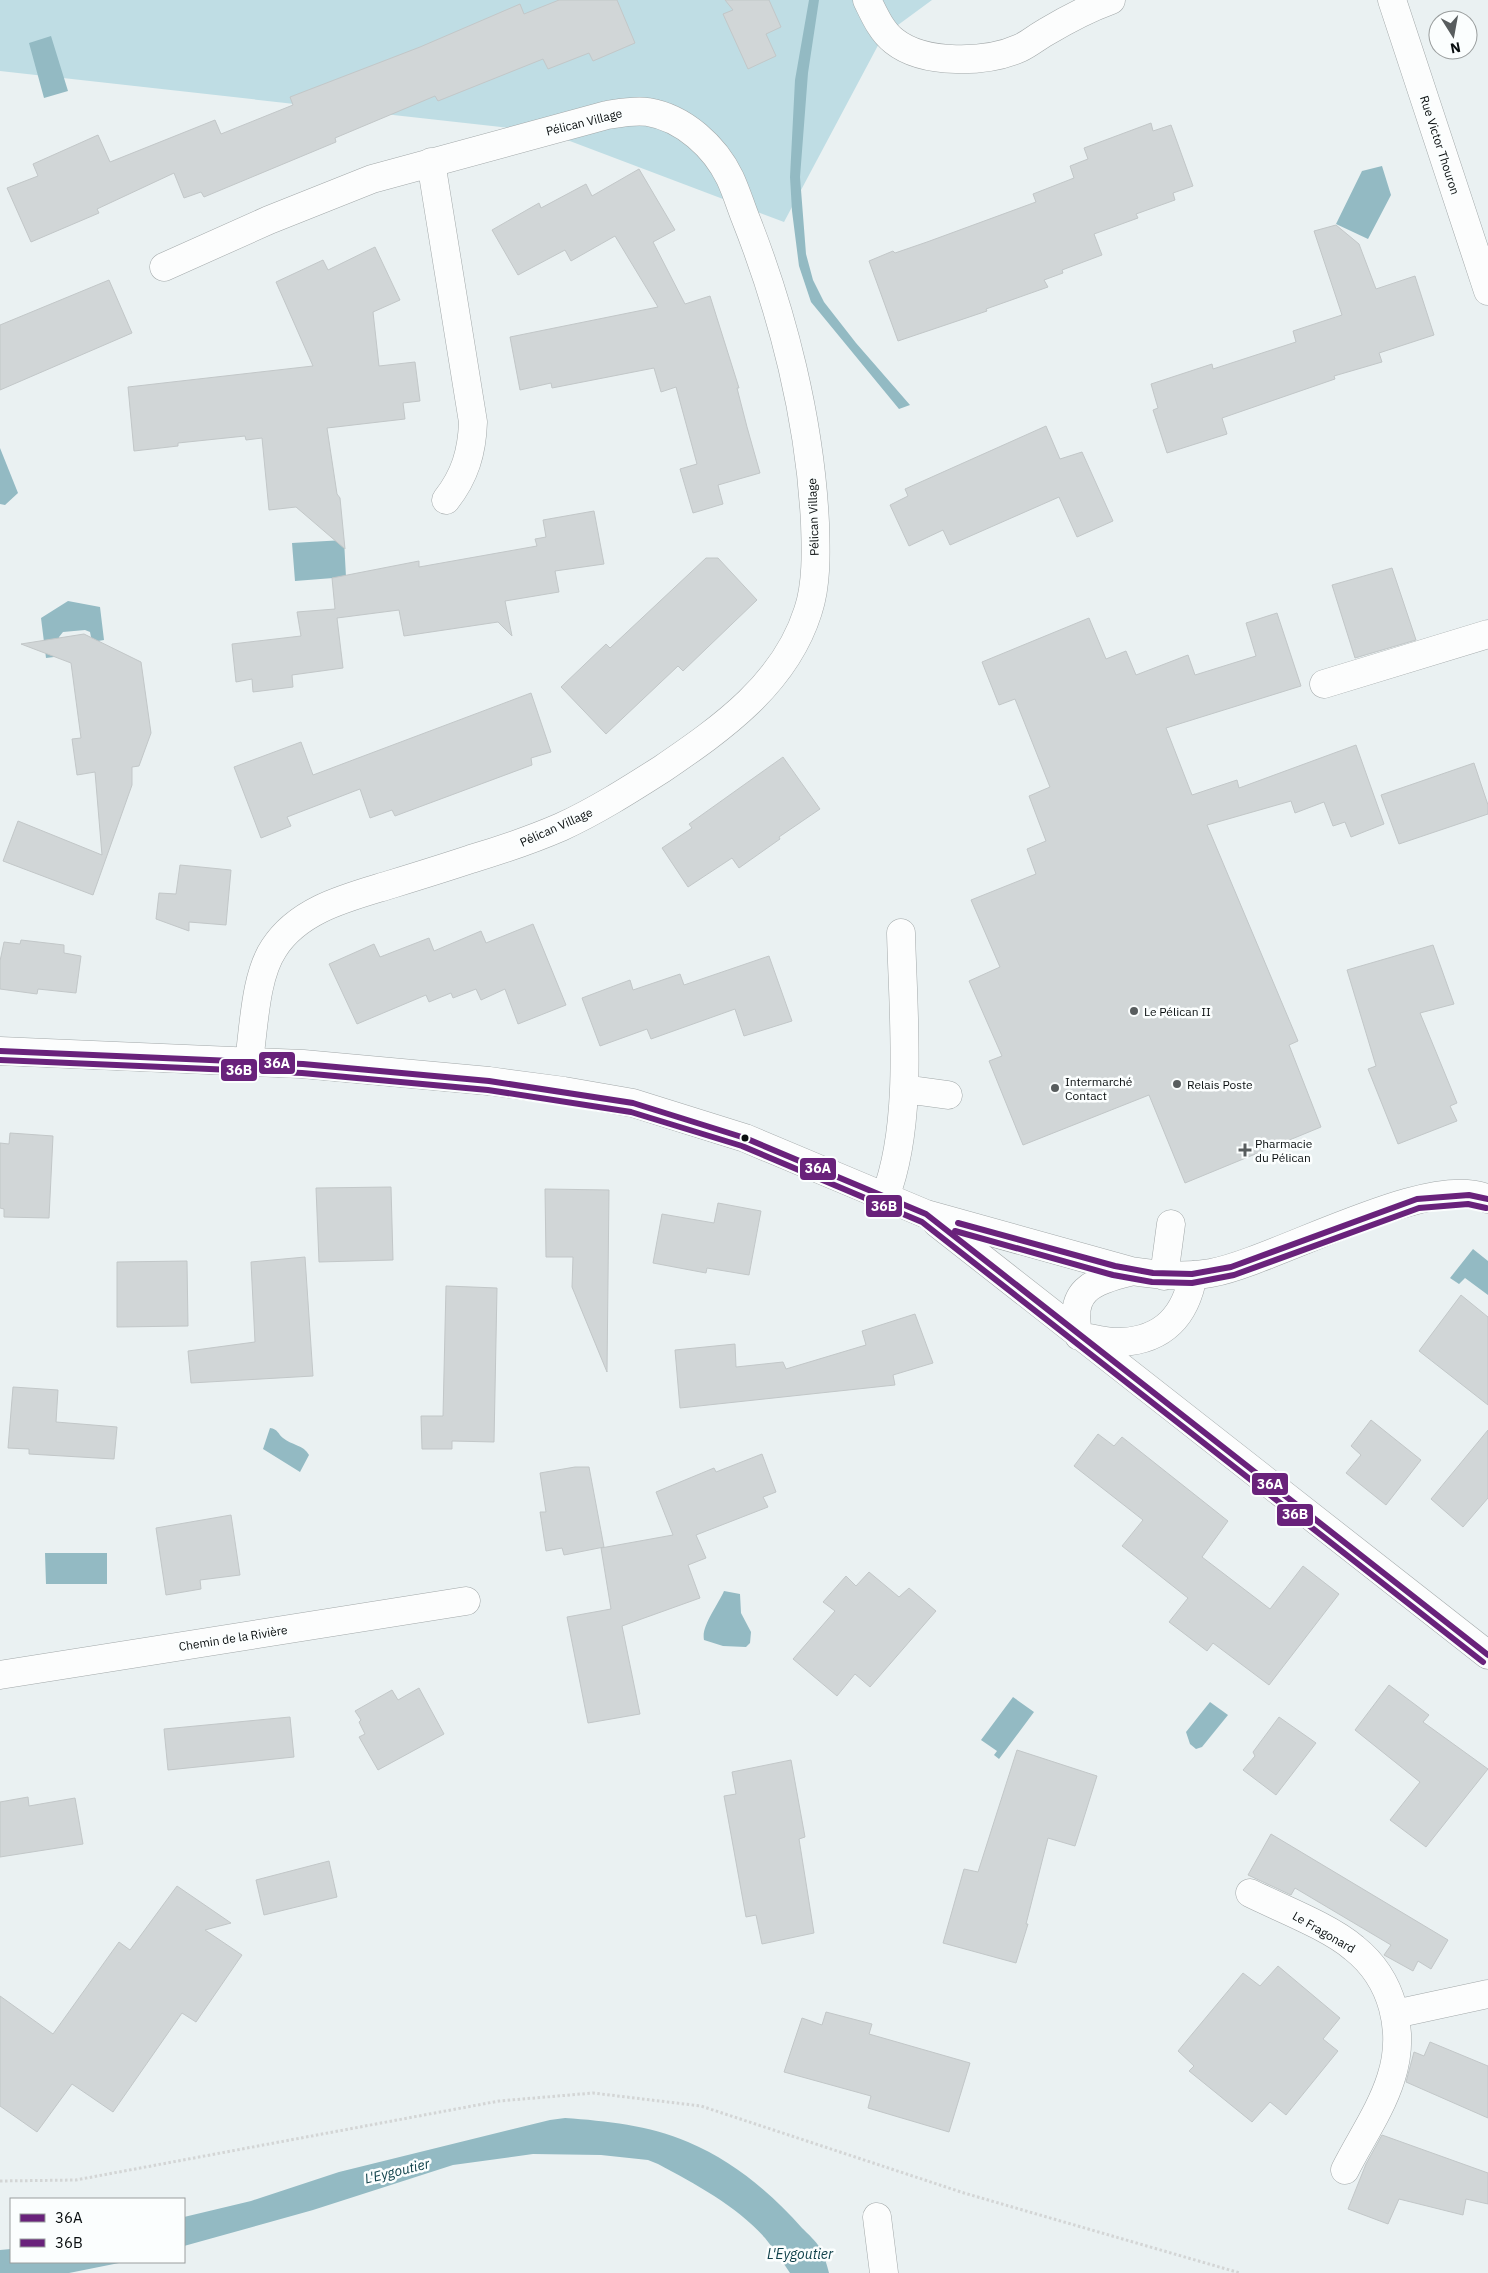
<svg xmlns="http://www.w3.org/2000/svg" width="1488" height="2273" font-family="'IBM Plex Sans',sans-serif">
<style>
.green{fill:#bfdde4}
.water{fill:#93bac3}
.building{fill:#d1d6d7;stroke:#c2c7c8}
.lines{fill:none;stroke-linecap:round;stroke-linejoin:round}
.minor-casing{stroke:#a2a8a9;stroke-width:29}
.path{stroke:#d3d5d5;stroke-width:3;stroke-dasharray:2.5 2.5;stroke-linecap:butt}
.minor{stroke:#fcfdfd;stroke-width:28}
.bus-1-casing{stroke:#fbfefe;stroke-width:10}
.bus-2-casing{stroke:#fbfefe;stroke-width:10}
.bus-1{stroke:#69227b;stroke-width:6}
.bus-2{stroke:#69227b;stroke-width:6}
.poi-dot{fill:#585d5e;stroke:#fbfefe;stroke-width:2}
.bus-dot{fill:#090e0f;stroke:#fbfefe;stroke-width:2}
.labels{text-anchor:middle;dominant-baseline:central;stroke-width:5;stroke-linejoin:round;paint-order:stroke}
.street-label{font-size:12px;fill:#090e0f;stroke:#fbfefe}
.poi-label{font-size:12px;fill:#090e0f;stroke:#fbfefe;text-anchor:start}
.water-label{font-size:14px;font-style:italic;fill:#11424b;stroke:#fbfefe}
.line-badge{stroke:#fbfefe;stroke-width:2}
.badge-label{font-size:14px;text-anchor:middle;font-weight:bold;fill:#fff}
</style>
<rect width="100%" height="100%" fill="#eaf1f2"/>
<path class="green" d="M0,0h932l-49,36 -99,186 -238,-90 -546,-61z"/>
<path class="water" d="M809,0h10l-11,73 -8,104 6,77 7,26 11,22 32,41 54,62 -11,4 -88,-107 -12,-36 -7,-55 -2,-34 5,-97z
M51,36l17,55 -24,7 -15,-55z
M1382,166l9,29 -23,44 -32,-15 26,-53z
M0,448l18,45 -13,12 -5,-1z
M344,540l2,37 -51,4 -3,-38z
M68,601l32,6 4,33 -12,2 -2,-10 -5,-2 -22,2 -4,5 3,19 -16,2 -5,-40z
M1473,1249l15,12v34l-23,-17 -6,6 -9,-6z
M270,1428c8,1 8,6 13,10 8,7 21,7 26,17l-9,17 -37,-23z
M45,1553h62v31h-61z
M724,1591l16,3 1,19 10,19 -1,11 -4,4 -23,-1 -19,-6c-3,-14 14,-35 20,-49z
M1013,1697l21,15 -35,47 -5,-4 3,-4 -16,-11z
M1210,1702l18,13 -26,32 -6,2 -6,-5 -4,-12z
M565,2118c41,3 84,7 123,24 45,19 82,50 114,86 6,6 14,13 18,20 4,7 7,17 9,25h-39c-8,-12 -16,-24 -25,-35 -28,-32 -70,-54 -107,-74l-10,-4 -47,-5 -68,-1 -80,11 -140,45 -129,36v-29l67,-16 88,-29 211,-52z
M11,2249v13h113l-55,11h-69v-23z"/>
<path class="building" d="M559,0h58l18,43 -42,18 -4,-8 -41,16 -5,-10 -105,42 -3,-5 -100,42 1,4 -132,55 -3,-5 -17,6 -10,-25 -77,36 2,4 -68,29 -24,-54 31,-12 -5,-12 65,-29 12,27 105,-42 6,14 72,-29 -3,-8 130,-50 100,-43 4,10z
M725,0h44l12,27 -15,7 10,22 -28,13 -25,-55 10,-4z
M1151,123l2,8 18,-6 22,61 -20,7 2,7 -39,14 2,4 -44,16 8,21 -40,15 1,3 -19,7 4,7 -62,22 1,2 -89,30 -29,-80 24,-10 2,2 32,-11 109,-40 -3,-8 41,-16 -4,-12 18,-7 -4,-11z
M639,169l36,61 -22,12 32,62 25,-8 29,92h-2l10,39 13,46 -42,12 5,19 -30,9 -13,-44 17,-5 -21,-77 -15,5 -7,-24 -102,20 -1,-5 -31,7 -10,-53 148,-30 -43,-71 -44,25 -6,-11 -47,25 -26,-45 47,-27 2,5 45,-24 6,12z
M1336,225l23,19 17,45 39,-13 19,59 -55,18 3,9 -48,14 1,3 -113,39 5,16 -60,19 -14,-43 5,-2 -7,-24 61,-20 1,5 83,-27 -3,-11 49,-16 -28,-84z
M375,247l25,53 -27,12 6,54 36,-4 5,39 -17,2 2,16 -78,9 10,66 3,4 5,51 -49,-42 -27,3 -7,-72 -16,2 -1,-4 -67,7v3l-44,5 -6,-64 185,-21 -37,-84 47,-22 5,10z
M109,280l23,53 -132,57v-65z
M1046,426l14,33 22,-7 31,69 -36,16 -18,-40 -109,48 -7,-15 -34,16 -19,-41 18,-9 -3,-7z
M594,511l10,53 -49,7 4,21 -54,9 7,35 -14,-14 -94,14 -5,-26 -62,8 6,50 -51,7 1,12 -40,5 -1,-13 -16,3 -4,-38 69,-8 -4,-24 38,-3 -3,-31 87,-17v6l118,-21 -2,-7 11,-2 -3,-17z
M706,558h12l39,42 -74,71 -5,-5 -72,68 -45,-47 45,-43 4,4z
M1392,568l24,72 -61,18 -23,-73z
M1277,613l24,73 -135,42 26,67 45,-15 2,8 117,-43 28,79 -33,13 -6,-15 -12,4 -9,-24 -29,11 -4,-12 -84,24 91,216 -9,4 32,82 -136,56 -36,-88 -126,50 -34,-84 13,-5 -33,-75 31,-14 -29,-67 65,-26 -9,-25 19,-8 -17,-45 21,-9 -35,-88 -16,6 -17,-43 107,-44 17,41 20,-8 10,24 52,-20 7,20 61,-19 -10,-33z
M84,634l57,28 10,71 -12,33 -7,1v18l-39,110 -90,-34 15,-40 84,34 -7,-83 -18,3 -5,-36 9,-1 -10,-75 -50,-19z
M531,693l20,59 -20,6 1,7 -137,51 -3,-6 -22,8 -10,-29 -73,28 4,9 -30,12 -27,-71 67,-25 12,33z
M783,757l37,52 -41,28 1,2 -41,29 -7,-10 -44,29 -26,-39 30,-20 -3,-4z
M1474,763l14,42v9l-89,30 -18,-49z
M180,865l51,5 -5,55 -37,-3v9l-33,-12 3,-26 17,1z
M533,924l33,81 -48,19 -13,-35 -24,11 -5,-11 -23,9 -2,-5 -22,9 -3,-7 -69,29 -28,-60 45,-20 6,13 49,-19 5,13 47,-20 5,12z
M21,940l43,5v8l17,3 -5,37 -38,-4 -1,5 -37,-5v-28l4,-19 16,2z
M1433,945l21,59 -34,9 37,90 -7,3 7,15 -59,23 -30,-75 8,-3 -29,-96z
M769,956l23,65 -48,15 -9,-27 -84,30 -4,-10 -47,17 -18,-48 48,-18 3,10 47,-16 4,11z
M10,1133l43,3 -4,82 -45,-1v-8l-4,-1v-65l9,1z
M391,1187l2,73 -74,2 -3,-74z
M545,1189l64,1 -2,182 -35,-85 1,-30h-27z
M718,1203l43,8 -12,64 -42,-7 -1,5 -53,-10 9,-49 52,9z
M305,1257l8,119 -122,7 -3,-32 67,-9 -4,-80z
M187,1261l1,65 -71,1v-65z
M446,1286l51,2 -3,154 -42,-1v8h-30l-1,-33h22z
M1461,1295l27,22v88l-69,-54z
M915,1314l18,49 -40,12 2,10 -215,23 -5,-58 60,-6 1,23 47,-5 3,7 80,-24 -4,-14z
M13,1387l45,3 -2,32 61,5 -3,32 -85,-5v-5l-21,-1z
M1371,1420l50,40 -35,45 -40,-32 15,-18 -10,-9z
M1488,1430v68l-25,29 -32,-28z
M1098,1434l16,12 8,-9 106,84 -26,36 68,52 33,-43 36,28 -70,91 -56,-42 -6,8 -38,-29 19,-24 -66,-52 21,-26 -69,-54z
M762,1454l14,38 -13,5 5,10 -72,28 10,23 -18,7 12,33 -78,28 18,88 -52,9 -21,-106 44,-8 -10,-61 72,-13 -17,-43 58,-24 2,4z
M575,1467h14l15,80 -40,8 -2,-7 -16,3 -6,-39h6l-6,-39z
M231,1515l9,60 -40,5 1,9 -35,6 -10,-67z
M869,1572l30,25 10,-9 27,23 -66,76 -15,-13 -18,22 -44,-37 42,-48 -12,-9 23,-26 10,10z
M1389,1685l40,30 -6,7 65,47 -62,78 -36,-27 30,-38 -65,-52z
M419,1688l25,46 -66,36 -19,-33 6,-3 -6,-12 2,-2 -6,-9 37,-21 6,10z
M290,1717l4,40 -126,13 -4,-41z
M1279,1717l37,26 -40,52 -33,-25 12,-14 -2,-4z
M1017,1750l80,26 -22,70 -27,-8 -22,86h2l-12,39 -73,-20 21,-74 14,3z
M791,1760l14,77 -6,2 15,94 -52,11 -6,-29 -10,2 -22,-121 12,-2 -4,-22z
M28,1797l1,9 46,-8 8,46 -83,13v-55z
M1271,1834l177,106 -17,29 -13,-8 -5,10 -29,-16 7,-10 -96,-57 -4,7 -43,-20z
M329,1861l8,36 -73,18 -8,-35z
M177,1886l54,37 -26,7 37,25 -46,67 -14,-9 -69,99 -41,-28 -35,48 -37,-26v-110l53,38 66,-92 11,8z
M1278,1966l62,52 -17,21 15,12 -52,64 -16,-13 -18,20 -63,-51 5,-5 -16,-15 65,-78 17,13z
M826,2012l46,12 -3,10 101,29 -21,69 -81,-24 3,-12 -87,-24 18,-54 20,7z
M1430,2042l58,24v52l-82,-36 8,-30 10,4z
M1382,2135l106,38v31l-22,-5 -3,16 -64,-16 -11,25 -40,-15 18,-45z"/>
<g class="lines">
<g class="minor-casing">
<path id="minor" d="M867,0c7,14 14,31 27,41 30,24 93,22 126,7 9,-4 17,-11 26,-16 20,-12 43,-24 65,-32
M1392,0l96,291
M431,162l42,260c-1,30 -8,54 -27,78
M164,267l105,-47 103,-41 235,-64c13,-2 27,-5 41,-3 36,6 67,35 82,66 6,13 10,26 15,39 38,96 65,203 70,306 1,28 2,61 -7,88 -23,73 -86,117 -146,158 -33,21 -66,42 -101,58 -30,13 -60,23 -90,32 -27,9 -53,17 -79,25 -42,13 -92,24 -118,64 -19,28 -20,79 -25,113
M1324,684l164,-50
M0,1051l303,13 186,17 75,10 69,12 112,35 181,76 205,57c27,4 53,7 80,2 65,-12 220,-102 277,-74
M904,1089l44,6
M885,1197c29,-74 18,-184 16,-264
M937,1223l551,432
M1130,1272c-38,9 -63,19 -51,64 13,2 28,7 42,6 43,-2 65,-27 72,-67
M1164,1276l7,-52
M0,1675l466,-74
M1250,1893c30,15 80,34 104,55 39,31 52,83 37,130 -10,32 -31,62 -46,92
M1395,2014l93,-20
M877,2217l7,56"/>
</g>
<path class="path" d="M0,2181l76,-1 423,-79 94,-8 108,13 263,87 276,80"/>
<use href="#minor" class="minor"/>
<g class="bus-1-casing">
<path id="bus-1" d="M0,1051l303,13 186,17 144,22 112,35 181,76 562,441
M958,1223l157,43 38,7 39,1 39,-7 186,-68 52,-4 19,4"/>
</g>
<g class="bus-2-casing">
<path id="bus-2" d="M0,1060l302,13 186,17 143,22 111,34 180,76 561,440
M955,1231l158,44 39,7 40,1 42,-8 185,-67 49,-4 18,4"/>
</g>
<use href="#bus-1" class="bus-1"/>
<use href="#bus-2" class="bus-2"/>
</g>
<g class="poi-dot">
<circle cx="1134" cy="1011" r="5"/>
<circle cx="1177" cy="1084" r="5"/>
<circle cx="1055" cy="1088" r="5"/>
<path d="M1242.5 1142.5h5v5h5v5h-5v5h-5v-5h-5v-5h5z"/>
</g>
<circle class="bus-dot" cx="745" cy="1138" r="4.5"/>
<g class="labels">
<g class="street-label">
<text transform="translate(584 122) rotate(-14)">Pélican Village</text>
<text transform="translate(1440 145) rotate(72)">Rue Victor Thouron</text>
<text transform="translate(813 517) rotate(-92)">Pélican Village</text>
<text transform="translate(556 827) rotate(-24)">Pélican Village</text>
<text transform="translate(233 1638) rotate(-9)">Chemin de la Rivière</text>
<text transform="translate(1324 1932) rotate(30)">Le Fragonard</text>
</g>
<g class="poi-label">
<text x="1144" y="1011">Le Pélican II</text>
<text x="1065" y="1081">Intermarché<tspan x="1065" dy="14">Contact</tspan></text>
<text x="1187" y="1084">Relais Poste</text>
<text x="1255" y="1143">Pharmacie<tspan x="1255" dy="14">du Pélican</tspan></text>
</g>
<g class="water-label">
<text transform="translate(397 2171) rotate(-14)">L'Eygoutier</text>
<text x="800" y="2254">L'Eygoutier</text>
</g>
</g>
<g class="line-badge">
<rect x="258" y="1051" width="38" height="24" rx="5" fill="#69227b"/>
<rect x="220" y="1058" width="38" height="24" rx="5" fill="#69227b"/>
<rect x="799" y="1157" width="38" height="24" rx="5" fill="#69227b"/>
<rect x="865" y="1194" width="38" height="24" rx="5" fill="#69227b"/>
<rect x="1251" y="1472" width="38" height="24" rx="5" fill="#69227b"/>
<rect x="1276" y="1503" width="38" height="24" rx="5" fill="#69227b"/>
</g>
<g class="badge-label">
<text x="277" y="1068">36A</text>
<text x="239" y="1075">36B</text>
<text x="818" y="1173">36A</text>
<text x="884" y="1211">36B</text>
<text x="1270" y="1489">36A</text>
<text x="1295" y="1519">36B</text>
</g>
<rect x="10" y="2198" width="175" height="65" fill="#fbfefe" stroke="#9a9e9e"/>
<rect x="20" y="2214" width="25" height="8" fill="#69227b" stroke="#9a9e9e"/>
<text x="55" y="2223" font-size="15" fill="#090e0f">36A</text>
<rect x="20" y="2239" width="25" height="8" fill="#69227b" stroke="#9a9e9e"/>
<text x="55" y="2248" font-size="15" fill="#090e0f">36B</text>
<g transform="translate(1453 35) rotate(169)"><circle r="24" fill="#fbfefe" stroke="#9a9e9e"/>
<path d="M0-4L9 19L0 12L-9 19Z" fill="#585d5e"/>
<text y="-8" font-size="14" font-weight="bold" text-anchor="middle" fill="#090e0f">N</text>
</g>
</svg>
